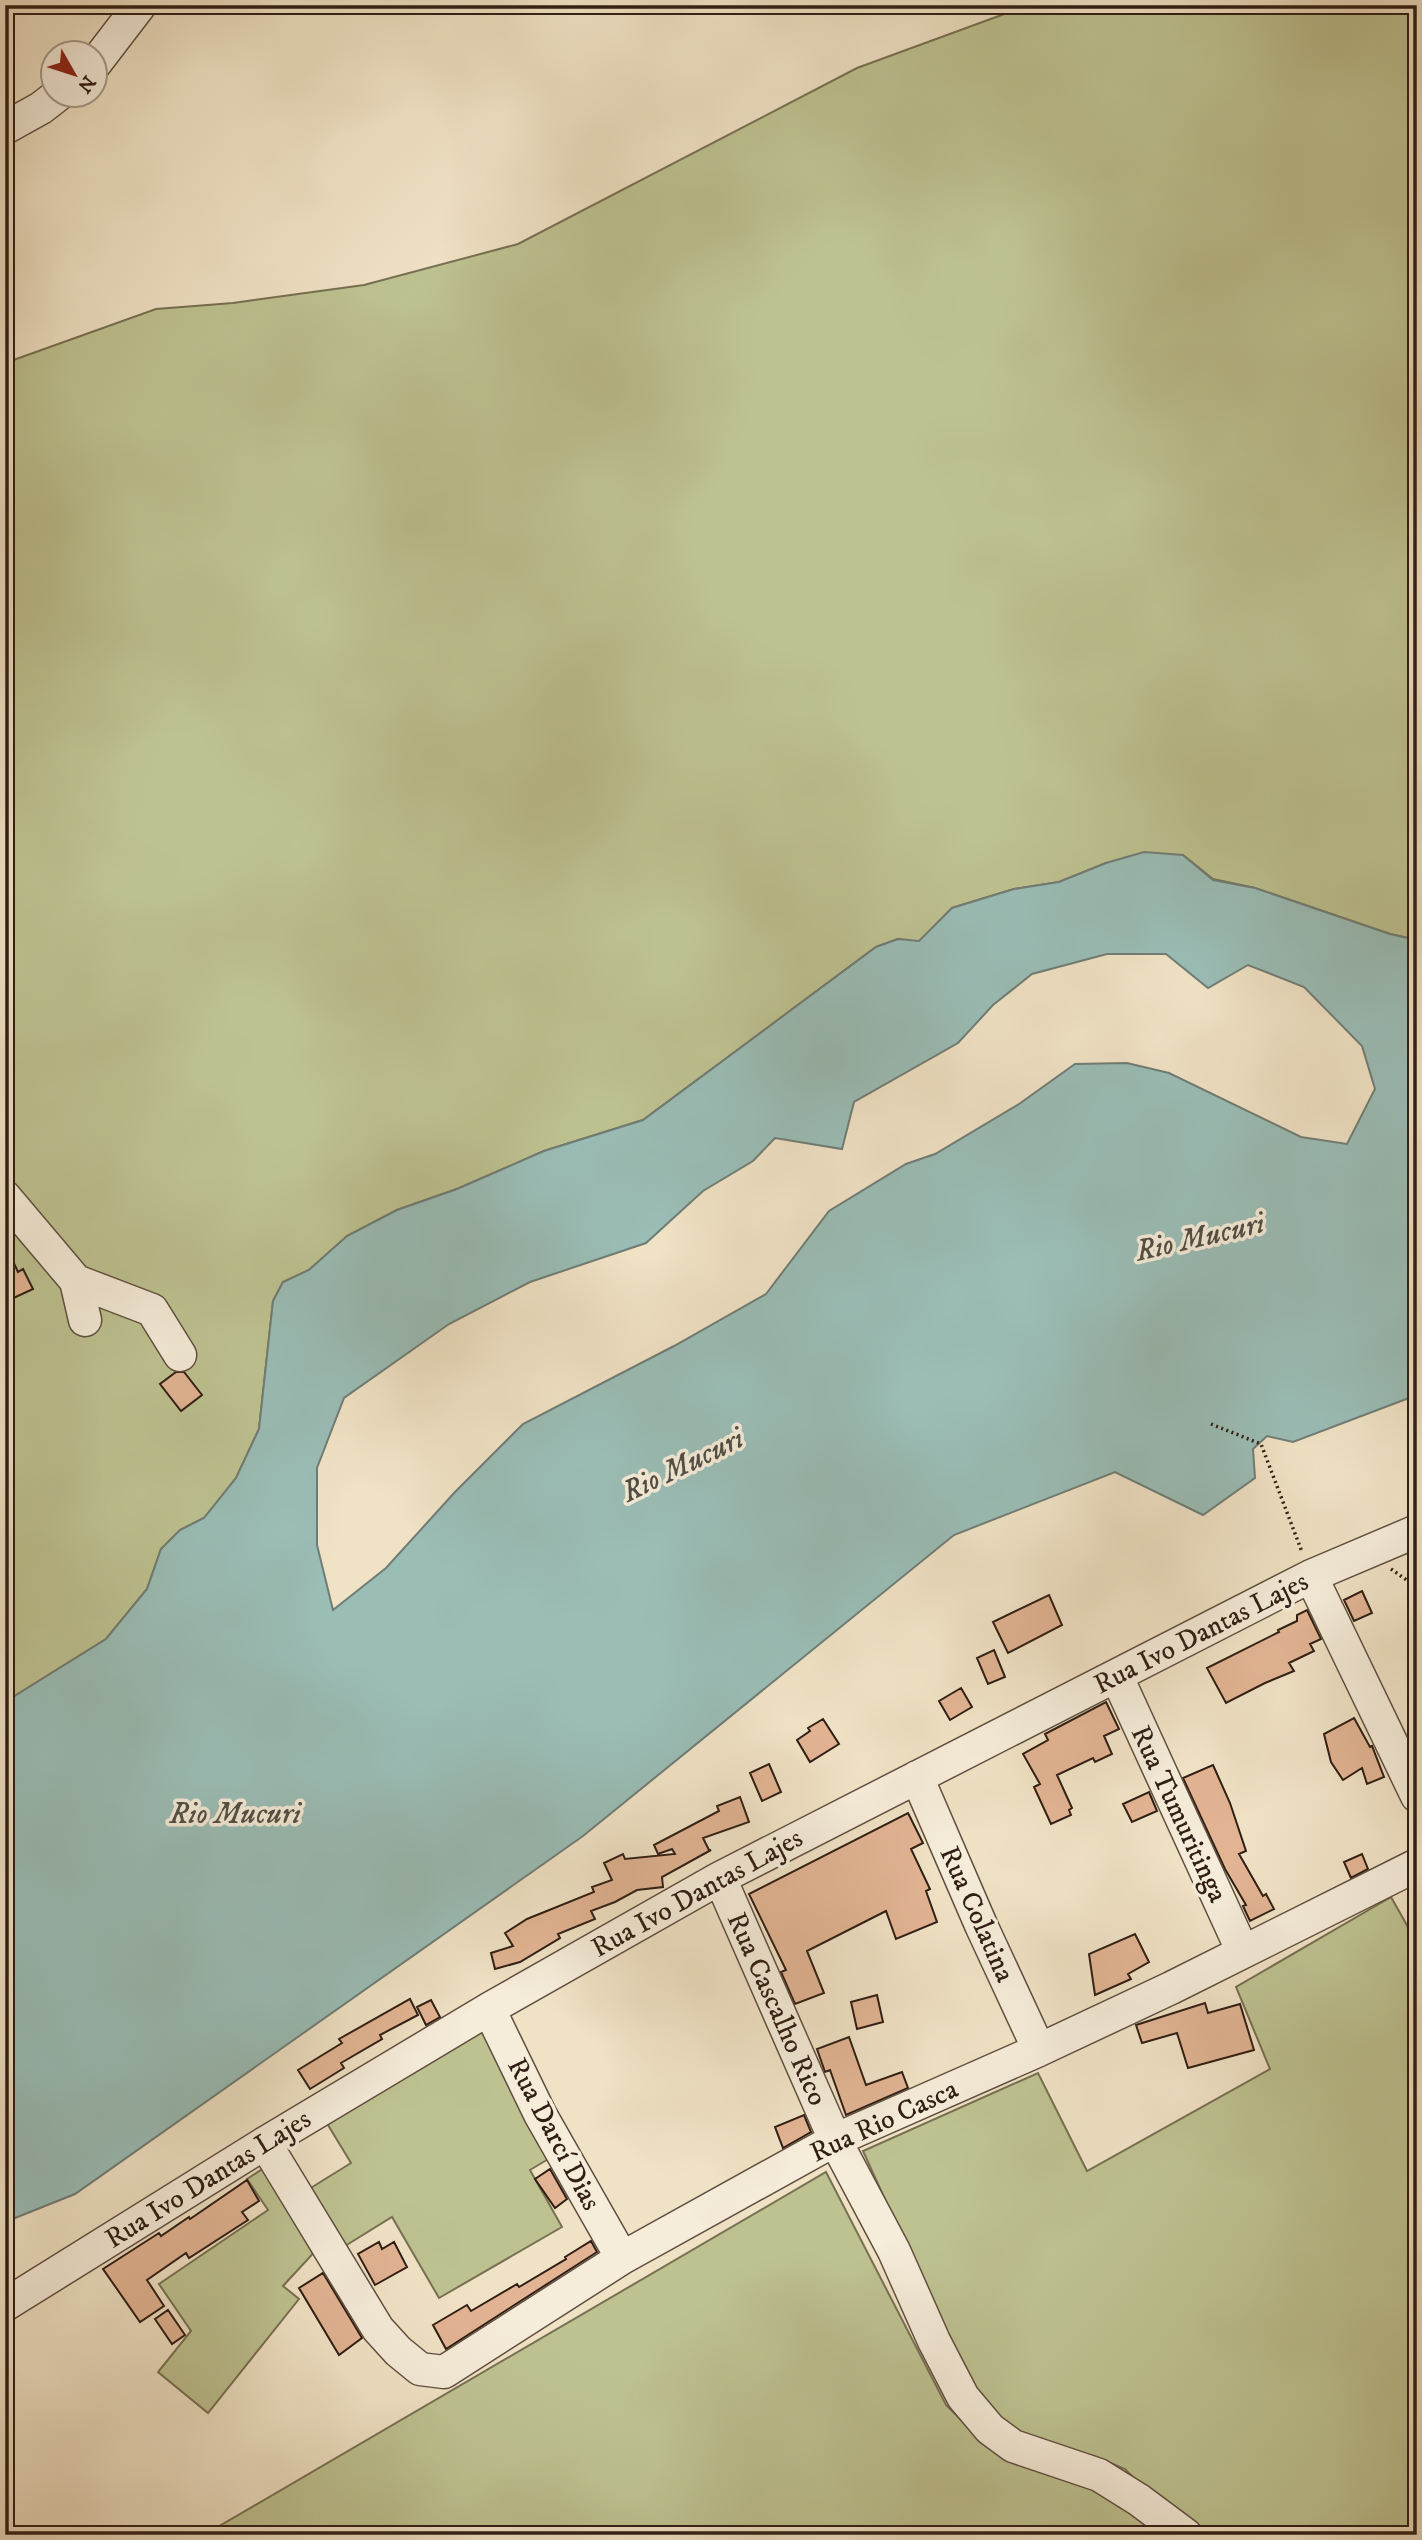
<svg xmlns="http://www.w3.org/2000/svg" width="1422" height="2540" font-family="'IM FELL DW Pica',serif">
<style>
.green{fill:#bec291;stroke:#777052;stroke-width:2}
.water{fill:#9abdb6;stroke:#707d75;stroke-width:2;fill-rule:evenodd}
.building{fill:#e2b493;stroke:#301e14;stroke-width:2}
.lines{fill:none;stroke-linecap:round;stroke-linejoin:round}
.minor-casing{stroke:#604f40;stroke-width:35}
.path{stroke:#301e14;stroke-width:3.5;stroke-dasharray:2 3.5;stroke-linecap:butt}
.minor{stroke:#f5ecd9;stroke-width:32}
.labels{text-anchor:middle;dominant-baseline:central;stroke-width:7;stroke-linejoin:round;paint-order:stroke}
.street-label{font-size:28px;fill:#301e14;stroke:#f5ecd9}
.water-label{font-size:30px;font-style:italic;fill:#504e45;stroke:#f5ecd9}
</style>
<rect width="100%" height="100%" fill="#f0e2c5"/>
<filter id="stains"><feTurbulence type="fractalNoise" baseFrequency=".00286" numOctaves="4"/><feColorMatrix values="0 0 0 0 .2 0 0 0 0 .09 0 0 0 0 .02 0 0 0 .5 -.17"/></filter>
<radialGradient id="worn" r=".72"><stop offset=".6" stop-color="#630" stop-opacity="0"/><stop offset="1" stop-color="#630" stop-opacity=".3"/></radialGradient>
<path class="green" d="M1033,5h384v935l-27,-6 -135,-46 -42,-9 -30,-24 -77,8 -47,19 -45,7 -62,19 -33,34 -21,-3 -22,8 -233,173 -99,31 -87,38 -60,21 -50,26 -38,34 -26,12 -10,19 -14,128 -23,49 -32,40 -24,12 -19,19 -14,40 -41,50 -101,63v-1339l151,-54 77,-6 131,-18 154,-41 339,-176 150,-55z
M1391,1897l26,46v584l-9,8h-198l-37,-28 -22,-12 -26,-26 -31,-13 -36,-6 -45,-13 -35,-33 -115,-253 175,-78 49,98 183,-102 -34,-82z
M482,2027l73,128 -25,15 32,57 -123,71 -47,-81 -55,34 -36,-57 50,-31 -26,-43z
M267,2166l53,80 -37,40 16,13 -91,114 -50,-41 33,-41 -32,-47 109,-74 -21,-31z
M826,2172l120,233 20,20 159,77 34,33h-955z"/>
<path class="water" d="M1144,852l39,3 30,25 42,8 135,46 27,6v455l-124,47 -26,-6 -14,13 2,29 -52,37 -88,-43 -161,63 -371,301 -508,358 -70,28v-520l101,-63 41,-50 14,-40 19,-19 24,-12 32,-40 23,-49 14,-128 10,-19 26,-12 38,-34 50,-26 60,-21 87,-38 99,-31 233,-173 22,-8 21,2 33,-33 62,-19 45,-7 47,-19zM1107,954h59l42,34 40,-23 56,22 58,59 13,43 -28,55 -46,-7 -132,-64 -42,-10 -52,1 -56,40 -84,50 -29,10 -77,47 -63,83 -92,52 -151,78 -68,68 -69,76 -53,42 -16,-65v-77l27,-70 105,-74 81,-42 116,-39 57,-52 50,-30 22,-23 67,11 12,-47 104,-59 35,-38 39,-31z"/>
<path class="building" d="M5,1244l13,28 5,-3 10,20 -28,13z
M176,1372h8l18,23 -21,16 -21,-27z
M1362,1591l10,22 -18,8 -10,-21z
M1049,1595l13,30 -54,28 -15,-31z
M1307,1610l14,29 -11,5 4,7 -25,12 5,8 -29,12 -39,20 -19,-35 72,-36 -1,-2 19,-9v-6z
M994,1650l11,27 -17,7 -11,-26z
M961,1688l11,19 -22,13 -11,-19z
M1106,1702l13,27 -15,7 8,18 -17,8 -2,-4 -36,17 15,33 -3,2 2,5 -20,9 -17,-37 6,-3 -17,-30 25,-14 -3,-6z
M1354,1718l16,29 2,-1 12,31 -17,7 -5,-16 -19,12 -12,-18 -7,-28z
M823,1719l16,25 -29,18 -13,-22 13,-9 -2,-3z
M769,1764l12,28 -19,9 -12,-28z
M1213,1765l17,38 16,48 -7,3 24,42 3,-2 8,15 -24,12 -7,-15 3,-1 -21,-36 -42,-91z
M1149,1792l8,19 -25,11 -9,-18z
M740,1797l9,25 -46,16 6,12h2l-49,27 1,10 -26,3 -22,12 -24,9 4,8 -37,15 2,4 -40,24 -25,7 -4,-16 22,-7 -8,-13 22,-14 67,-27 -2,-5 20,-7 -8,-17 19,-9 2,5 50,-5 -3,-5 -14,5 -4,-9 65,-34 -2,-5z
M908,1813l15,30 -12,6 19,40 -4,2 11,31 -41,17 -10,-28 -79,40 17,42 -29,11 -14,-32 5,-2 -37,-76z
M1362,1854l6,15 -17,9 -7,-16z
M1135,1934l14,28 -21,12 3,5 -36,16 -6,-41z
M877,1995l6,27 -26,7 -6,-27z
M410,1999l8,16 -38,20 2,4 -41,24 3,5 -34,21 -12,-19 44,-27 -3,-4z
M431,2000l9,17 -14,8 -9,-18z
M1205,2003l3,10 32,-9 14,46 -66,18 -11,-35 -35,10 -6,-18z
M849,2037l17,48 36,-13 6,16 -62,27 -16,-45 -5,2 -8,-23z
M804,2115l7,17 -28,16 -8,-21z
M550,2169l17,30 -12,9 -20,-29z
M247,2180l12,21 -17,11 6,8 -59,38 -3,-5 -39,27 17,26 -24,16 -37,-53 56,-36 2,3 28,-19 1,2z
M591,2241l6,11 -151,97 -13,-24 34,-20 4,6 46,-27 2,3 47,-28 -1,-2z
M379,2242l3,7 12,-7 13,25 -32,18 -17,-31z
M323,2273l39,65 -23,17 -40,-67z
M168,2310l17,25 -13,9 -17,-25z"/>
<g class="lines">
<g class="minor-casing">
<path id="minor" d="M94,65l46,-60
M5,128l36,-20 18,-14
M5,1197l71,84 76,29 28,45
M76,1281l9,39
M1311,1576l106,220
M1117,1677l125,273
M917,1777l64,148 58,125
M720,1878l115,262 59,111 40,90 29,56 27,32 23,17 86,29 40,25 47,35
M489,2009l51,105 82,144
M265,2143l113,186 20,22 22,18 24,3 178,-114 213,-118 204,-90 132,-62 246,-123
M5,2305l260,-162 224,-134 231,-131 591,-302 106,-45"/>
</g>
<path class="path" d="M1211,1424l50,20 41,108
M1391,1569l17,12 9,2"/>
<use href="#minor" class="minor"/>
</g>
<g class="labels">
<g class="street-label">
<text transform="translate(1201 1633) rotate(-27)">Rua Ivo Dantas Lajes</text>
<text transform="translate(1179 1814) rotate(65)">Rua Tumuritinga</text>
<text transform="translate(697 1893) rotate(-29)">Rua Ivo Dantas Lajes</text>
<text transform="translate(977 1914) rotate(66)">Rua Colatina</text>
<text transform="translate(777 2009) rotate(66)">Rua Cascalho Rico</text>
<text transform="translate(884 2121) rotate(-25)">Rua Rio Casca</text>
<text transform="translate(554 2134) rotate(62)">Rua Darcí Dias</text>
<text transform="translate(208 2179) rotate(-32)">Rua Ivo Dantas Lajes</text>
</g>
<g class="water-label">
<text transform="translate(1200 1238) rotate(-13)">Rio Mucuri</text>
<text transform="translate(683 1466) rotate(-26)">Rio Mucuri</text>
<text x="235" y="1814">Rio Mucuri</text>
</g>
</g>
<rect width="1422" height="2540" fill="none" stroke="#f0e2c5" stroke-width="28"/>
<rect x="7" y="7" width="1408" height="2526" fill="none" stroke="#301e14" stroke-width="3.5"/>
<rect x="14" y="14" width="1394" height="2512" fill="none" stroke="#301e14" stroke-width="2"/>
<g transform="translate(74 74) rotate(129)"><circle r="33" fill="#f5ecd9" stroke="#a69a8a" stroke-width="2"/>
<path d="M0-5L12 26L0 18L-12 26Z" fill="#8f2418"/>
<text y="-10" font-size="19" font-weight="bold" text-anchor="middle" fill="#301e14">N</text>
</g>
<rect width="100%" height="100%" filter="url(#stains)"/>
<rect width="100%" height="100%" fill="url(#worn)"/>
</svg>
